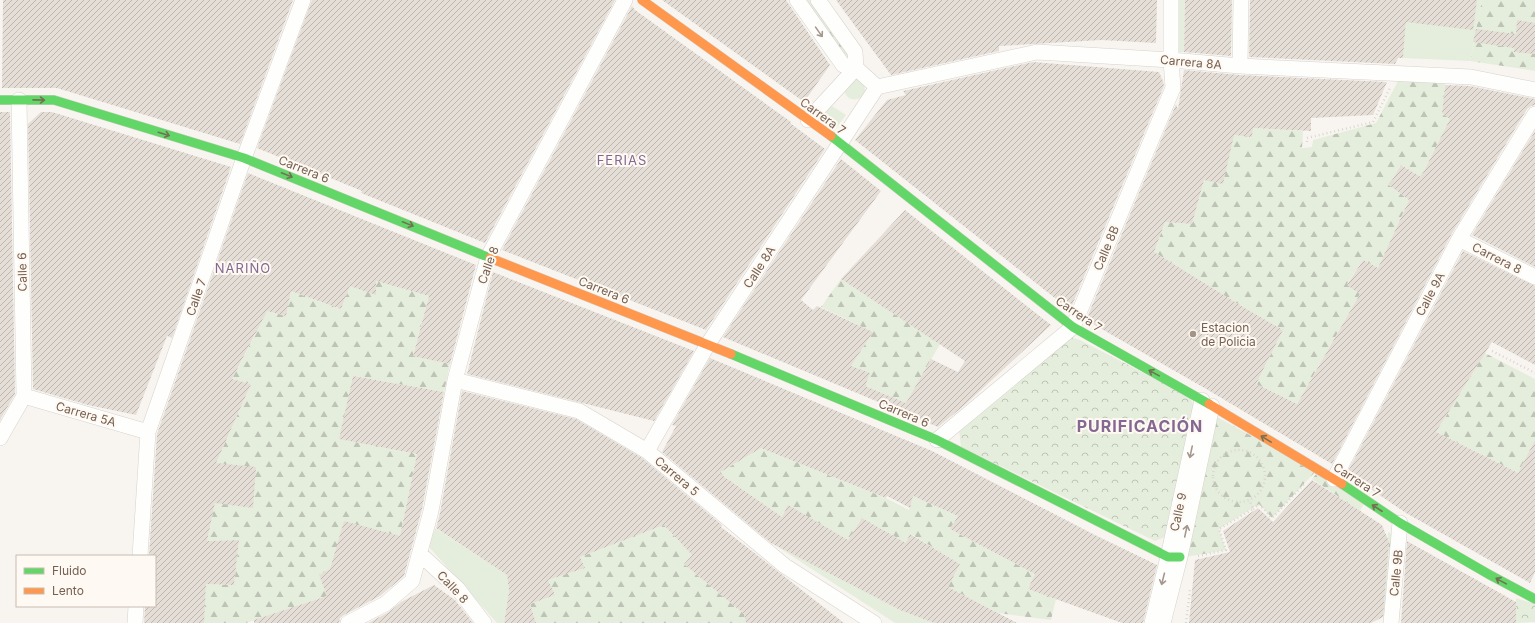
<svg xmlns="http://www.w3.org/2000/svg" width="1535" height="623" font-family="Inter,sans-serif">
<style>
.green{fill:#e5eedc}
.forest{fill:url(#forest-firs)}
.park{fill:url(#park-crowns)}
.building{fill:url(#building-hatch)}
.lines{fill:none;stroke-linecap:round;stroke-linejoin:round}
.street-casing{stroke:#d7d2ce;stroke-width:16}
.fast-casing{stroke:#d6d1ca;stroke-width:10}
.slow-casing{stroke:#d6d1ca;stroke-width:10}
.path{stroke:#dad5d0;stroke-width:2.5;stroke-dasharray:1 3;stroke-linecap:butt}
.street{stroke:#fefefd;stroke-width:15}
.fast{stroke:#63d668;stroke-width:9}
.slow{stroke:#ff974d;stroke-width:9}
.oneway{stroke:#a6978d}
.oneway2{stroke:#737154}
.poi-dot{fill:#a49488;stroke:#fefaf3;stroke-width:1.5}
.labels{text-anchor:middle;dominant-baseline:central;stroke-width:4;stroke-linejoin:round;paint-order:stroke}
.street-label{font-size:12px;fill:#765f50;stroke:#fefaf3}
.poi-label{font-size:12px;fill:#765f50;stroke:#fefaf3;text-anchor:start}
.neighbourhood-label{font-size:13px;letter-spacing:1px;fill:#856891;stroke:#fefaf3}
.district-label{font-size:16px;font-weight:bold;letter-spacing:1px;fill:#856891;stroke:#fefaf3}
</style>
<defs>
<pattern id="forest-firs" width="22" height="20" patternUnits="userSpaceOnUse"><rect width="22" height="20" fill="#e5eedc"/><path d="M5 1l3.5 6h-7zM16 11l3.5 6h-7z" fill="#bec4b5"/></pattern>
<pattern id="park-crowns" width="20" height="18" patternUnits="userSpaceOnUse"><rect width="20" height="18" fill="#e5eedc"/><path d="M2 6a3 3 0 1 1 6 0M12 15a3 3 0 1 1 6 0" fill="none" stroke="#bec4b5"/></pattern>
<pattern id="building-hatch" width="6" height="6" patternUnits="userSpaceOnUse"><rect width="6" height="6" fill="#e5ded7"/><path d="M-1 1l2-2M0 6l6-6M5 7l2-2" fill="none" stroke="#beb7b1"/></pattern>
</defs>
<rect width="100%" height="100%" fill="#f8f5f0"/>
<path class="green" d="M1178,0h7l-1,52h-7z
M1408,0h74l-12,61 -67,-3z
M856,78l8,6 1,7 -3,6c-8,5 -17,2 -18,-8z
M829,104l17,11 -9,12 -16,-11z
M435,528l72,47 2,16 -5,32h-7l-68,-76z
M767,540l133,70 34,13h-39z"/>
<path class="forest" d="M802,0h10l41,58 -7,6z
M1482,0h53v71l-65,-10z
M1399,79l46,3 -3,31 19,13 -21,13 -19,38 -20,-12 -12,20 20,15 -31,68 -15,-8 -16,24 13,10 -63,110 -41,-20 27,-54 -37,-21 -92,-57 11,-30 27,2 12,-44 30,-45 18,2 1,-9 50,3 -1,17 10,-1 1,-7 63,-17z
M841,279l99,65 -34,59 -41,-17 -14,-20 22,-34 -52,-25z
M376,281l53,15 -16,59 37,9 -6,28 -91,-16 -13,63 77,15 -17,82 -81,39 8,21 -81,27h-62l20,-8 2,-31 28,1 5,-45 -32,1 8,-38 1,-40 35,-79 -19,-5 24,-46 -8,-27 38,10 5,-25 50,18 9,-23z
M1485,353l50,26v61l-17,33 -82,-41z
M1215,416l101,55 -44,47 -13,-14 -40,25 7,21 -40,7z
M761,448l127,51 21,11 4,-14 45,20 -8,13 85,45 -7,15 28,10 -5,21 -53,-7 -50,-26 12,-23 -49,-30 -5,9 -44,-25 -14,22 -60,-34 -6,11 -63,-44z
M1317,473l47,30 -4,8 -48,-32z
M664,525l28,30 -8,9 60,50 2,9h-210l-6,-19 25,-9 -7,-15 37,-12 -5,-11z
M1388,532l11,5 -9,80 -9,-1z"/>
<path class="park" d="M1069,337l11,3 110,57 6,14 -28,125 -13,5 -194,-94 -2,-17z
M1516,598l19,6v18l-19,1z"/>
<path class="building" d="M3,0h290l-53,144 -183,-56h-55z
M312,0h303l-130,243 -124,-50 1,-2 -105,-43z
M662,0h124l44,65 -26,37z
M836,0h321l-1,43 -55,-3 -102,6v5l-108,24z
M1185,0h47l-1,56 -47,-4z
M1250,0h227l-4,30 -67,-8 -3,36h-5l-3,6 -146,-7z
M632,6l3,4 156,112 -1,1 35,26 -119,181 -204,-80z
M1517,20l18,3v31l-21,-2v-4l-41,-6 3,-13 40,5z
M1033,62l126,10 4,9 1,5 -94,224 -215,-170 32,-40 19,-5 -3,-4z
M1184,70l56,5 147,7 -14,33 -62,3v13l-58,-3 -1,9 -18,-2 -11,49 -19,-4 -12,44 -27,-2 -11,30 89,55 40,23 -27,54 41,20 63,-110 -13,-9 16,-25 15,8 31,-68 -20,-15 12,-20 20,12 29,-58 -8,-6 3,-28 25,1 65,13v6l-4,1 -4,3 -76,126 -119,229 -124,-74 -122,-70 90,-216 2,5z
M0,112h10l5,282 -15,26z
M41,112h11l179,55 -59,171 -5,-2 -31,79 -48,-10 -55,-16 -5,-265z
M1535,131v136l-63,-32z
M841,159l40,32 -80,109 12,10 4,-4 56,26 -22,34 19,7 -5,13 41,17 25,-44 27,13 7,-11 -124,-82 64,-69 146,115 -85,79 -28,23 -215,-90z
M248,173l228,92 -26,99 -37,-8 16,-60 -53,-15v14l-26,-9 -9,23 -50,-18 -5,25 -19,-5 -35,68 19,5 -35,79 40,4 -3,41 -38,-5 -8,38 32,-1 -5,45 -28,-1 -2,39h-60l1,-17h10v-50h-6l8,-122z
M1463,251l72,35v79l-43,-23 -56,90 82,41 17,-33v132l-5,11 -124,-70 -59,-40z
M493,272l201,79 -40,70 -187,-47z
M710,358l222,93 163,84 62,30 -14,58h-21l-94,-34 7,-15 -85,-45 8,-13 -45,-20 -3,12 -23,-12 -1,2 -125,-50 -42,25 63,44 6,-12 60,35 14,-22 44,25 4,-9 50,30 -12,23 69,36h-83l-34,-13 -129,-67 -109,-91 14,-26 -4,-1z
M353,376l91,16 -22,117 -18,67 -24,20 -36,19 -4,3 -1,5h-85v-3l73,-24 -8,-21 11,-6 14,-48 56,15 17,-82 -78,-15z
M462,391l114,28 66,39 80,67 -1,2 123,96h-98l-2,-9 -60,-50 8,-9 -28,-30 -84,32 5,11 -37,12 7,15 -25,9 6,19h-32l5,-32 -2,-16 -71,-47 4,-15z
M1312,480l70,45 7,17 -6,75 -12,6h-182l6,-63 35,-8 -7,-21 35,-23 15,14z
M1407,541l109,61v21h-115z
M434,585l21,15 18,23h-105l21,-11 12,-10z"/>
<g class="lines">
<g class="street-casing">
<path id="street" d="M797,0l46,65 13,3
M818,0l37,52 1,16
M1240,66l1,-66
M856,68l21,19
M877,87l160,-35 134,8 69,6 231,11 64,13
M808,120l48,-52
M1459,239l76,38
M455,380l124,31 68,40 138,115 89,57
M24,396l124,36
M0,438l24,-42 -5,-296
M937,440l136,-113 100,-239 -2,-28v-60
M647,451l61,-107 169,-257
M1334,479l125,-240 76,-125
M420,554l38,35 26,34
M140,556l8,-124 96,-274 59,-158
M135,623l1,-17
M348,623l37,-19 27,-23 19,-70 24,-131 33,-123 137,-257
M1152,623l16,-66 34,-157
M1163,623l17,-66 32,-151
M1391,623l9,-100"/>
</g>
<g class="fast-casing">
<path id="fast" d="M0,100h54l190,58 246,100
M831,136l242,191 136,77
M731,354l206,86 231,117h12
M1342,484l58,39 90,52 45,24"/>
</g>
<g class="slow-casing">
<path id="slow" d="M642,0l189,136
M490,258l241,96
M1209,404l133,80"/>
</g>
<path class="path" d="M1307,142v-4l66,-16 17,-34
M1492,351l43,22
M1213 476a26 26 0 1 1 52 0a26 26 0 1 1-52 0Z
M1253,509l6,-5 13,14 33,-35
M1198,556l28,-6 -7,-21 34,-20 -3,-8
M1186,623l4,-33"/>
<use href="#street" class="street"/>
<use href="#fast" class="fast"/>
<use href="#slow" class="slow"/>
</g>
<defs><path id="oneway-shaft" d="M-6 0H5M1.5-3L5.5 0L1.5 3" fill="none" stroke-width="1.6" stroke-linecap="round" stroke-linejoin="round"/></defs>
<g class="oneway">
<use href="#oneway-shaft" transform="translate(819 32) rotate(55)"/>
<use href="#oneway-shaft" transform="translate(1191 452) rotate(102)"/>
<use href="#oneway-shaft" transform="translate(1186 531) rotate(-78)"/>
<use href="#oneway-shaft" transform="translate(1163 579) rotate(104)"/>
</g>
<g class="oneway2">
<use href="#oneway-shaft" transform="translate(39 100) rotate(1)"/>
<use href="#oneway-shaft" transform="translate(164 134) rotate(17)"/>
<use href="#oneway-shaft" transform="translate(287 175) rotate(22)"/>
<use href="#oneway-shaft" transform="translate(408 224) rotate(22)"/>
<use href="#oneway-shaft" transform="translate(1154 373) rotate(-151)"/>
<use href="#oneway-shaft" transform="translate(1266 439) rotate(-149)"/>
<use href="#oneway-shaft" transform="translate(1377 508) rotate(-147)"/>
<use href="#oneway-shaft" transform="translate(1501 581) rotate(-151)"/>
</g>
<circle class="poi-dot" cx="1193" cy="334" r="4"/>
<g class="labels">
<g class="street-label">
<text transform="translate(1191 62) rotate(5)">Carrera 8A</text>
<text transform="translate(823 116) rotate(36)">Carrera 7</text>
<text transform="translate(304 169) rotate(22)">Carrera 6</text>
<text transform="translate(1106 248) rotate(-67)">Calle 8B</text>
<text transform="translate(1497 258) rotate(27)">Carrera 8</text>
<text transform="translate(488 265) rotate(-70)">Calle 8</text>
<text transform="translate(759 267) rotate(-57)">Calle 8A</text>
<text transform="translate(22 272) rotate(-91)">Calle 6</text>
<text transform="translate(604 290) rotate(22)">Carrera 6</text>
<text transform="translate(1430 294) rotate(-62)">Calle 9A</text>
<text transform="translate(196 297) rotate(-71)">Calle 7</text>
<text transform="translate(1079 314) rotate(34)">Carrera 7</text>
<text transform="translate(904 413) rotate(23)">Carrera 6</text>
<text transform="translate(86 414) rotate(16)">Carrera 5A</text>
<text transform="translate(677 476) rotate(40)">Carrera 5</text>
<text transform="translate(1357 480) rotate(33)">Carrera 7</text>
<text transform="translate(1178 512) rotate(-78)">Calle 9</text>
<text transform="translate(1396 573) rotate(-84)">Calle 9B</text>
<text transform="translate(453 587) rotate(47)">Calle 8</text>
</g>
<g class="poi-label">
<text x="1201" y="327">Estacion<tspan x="1201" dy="14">de Policia</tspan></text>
</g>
<g class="neighbourhood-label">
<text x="622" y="160">FERIAS</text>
<text x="243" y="268">NARIÑO</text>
</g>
<g class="district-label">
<text x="1140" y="426">PURIFICACIÓN</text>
</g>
</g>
<rect x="16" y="555" width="140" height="52" fill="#fefaf3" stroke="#c8bcb2"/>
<rect x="24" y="568" width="20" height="6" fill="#63d668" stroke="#c8bcb2"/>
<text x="52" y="575" font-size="12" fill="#765f50">Fluido</text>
<rect x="24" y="588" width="20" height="6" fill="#ff974d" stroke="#c8bcb2"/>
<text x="52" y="595" font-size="12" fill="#765f50">Lento</text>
</svg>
